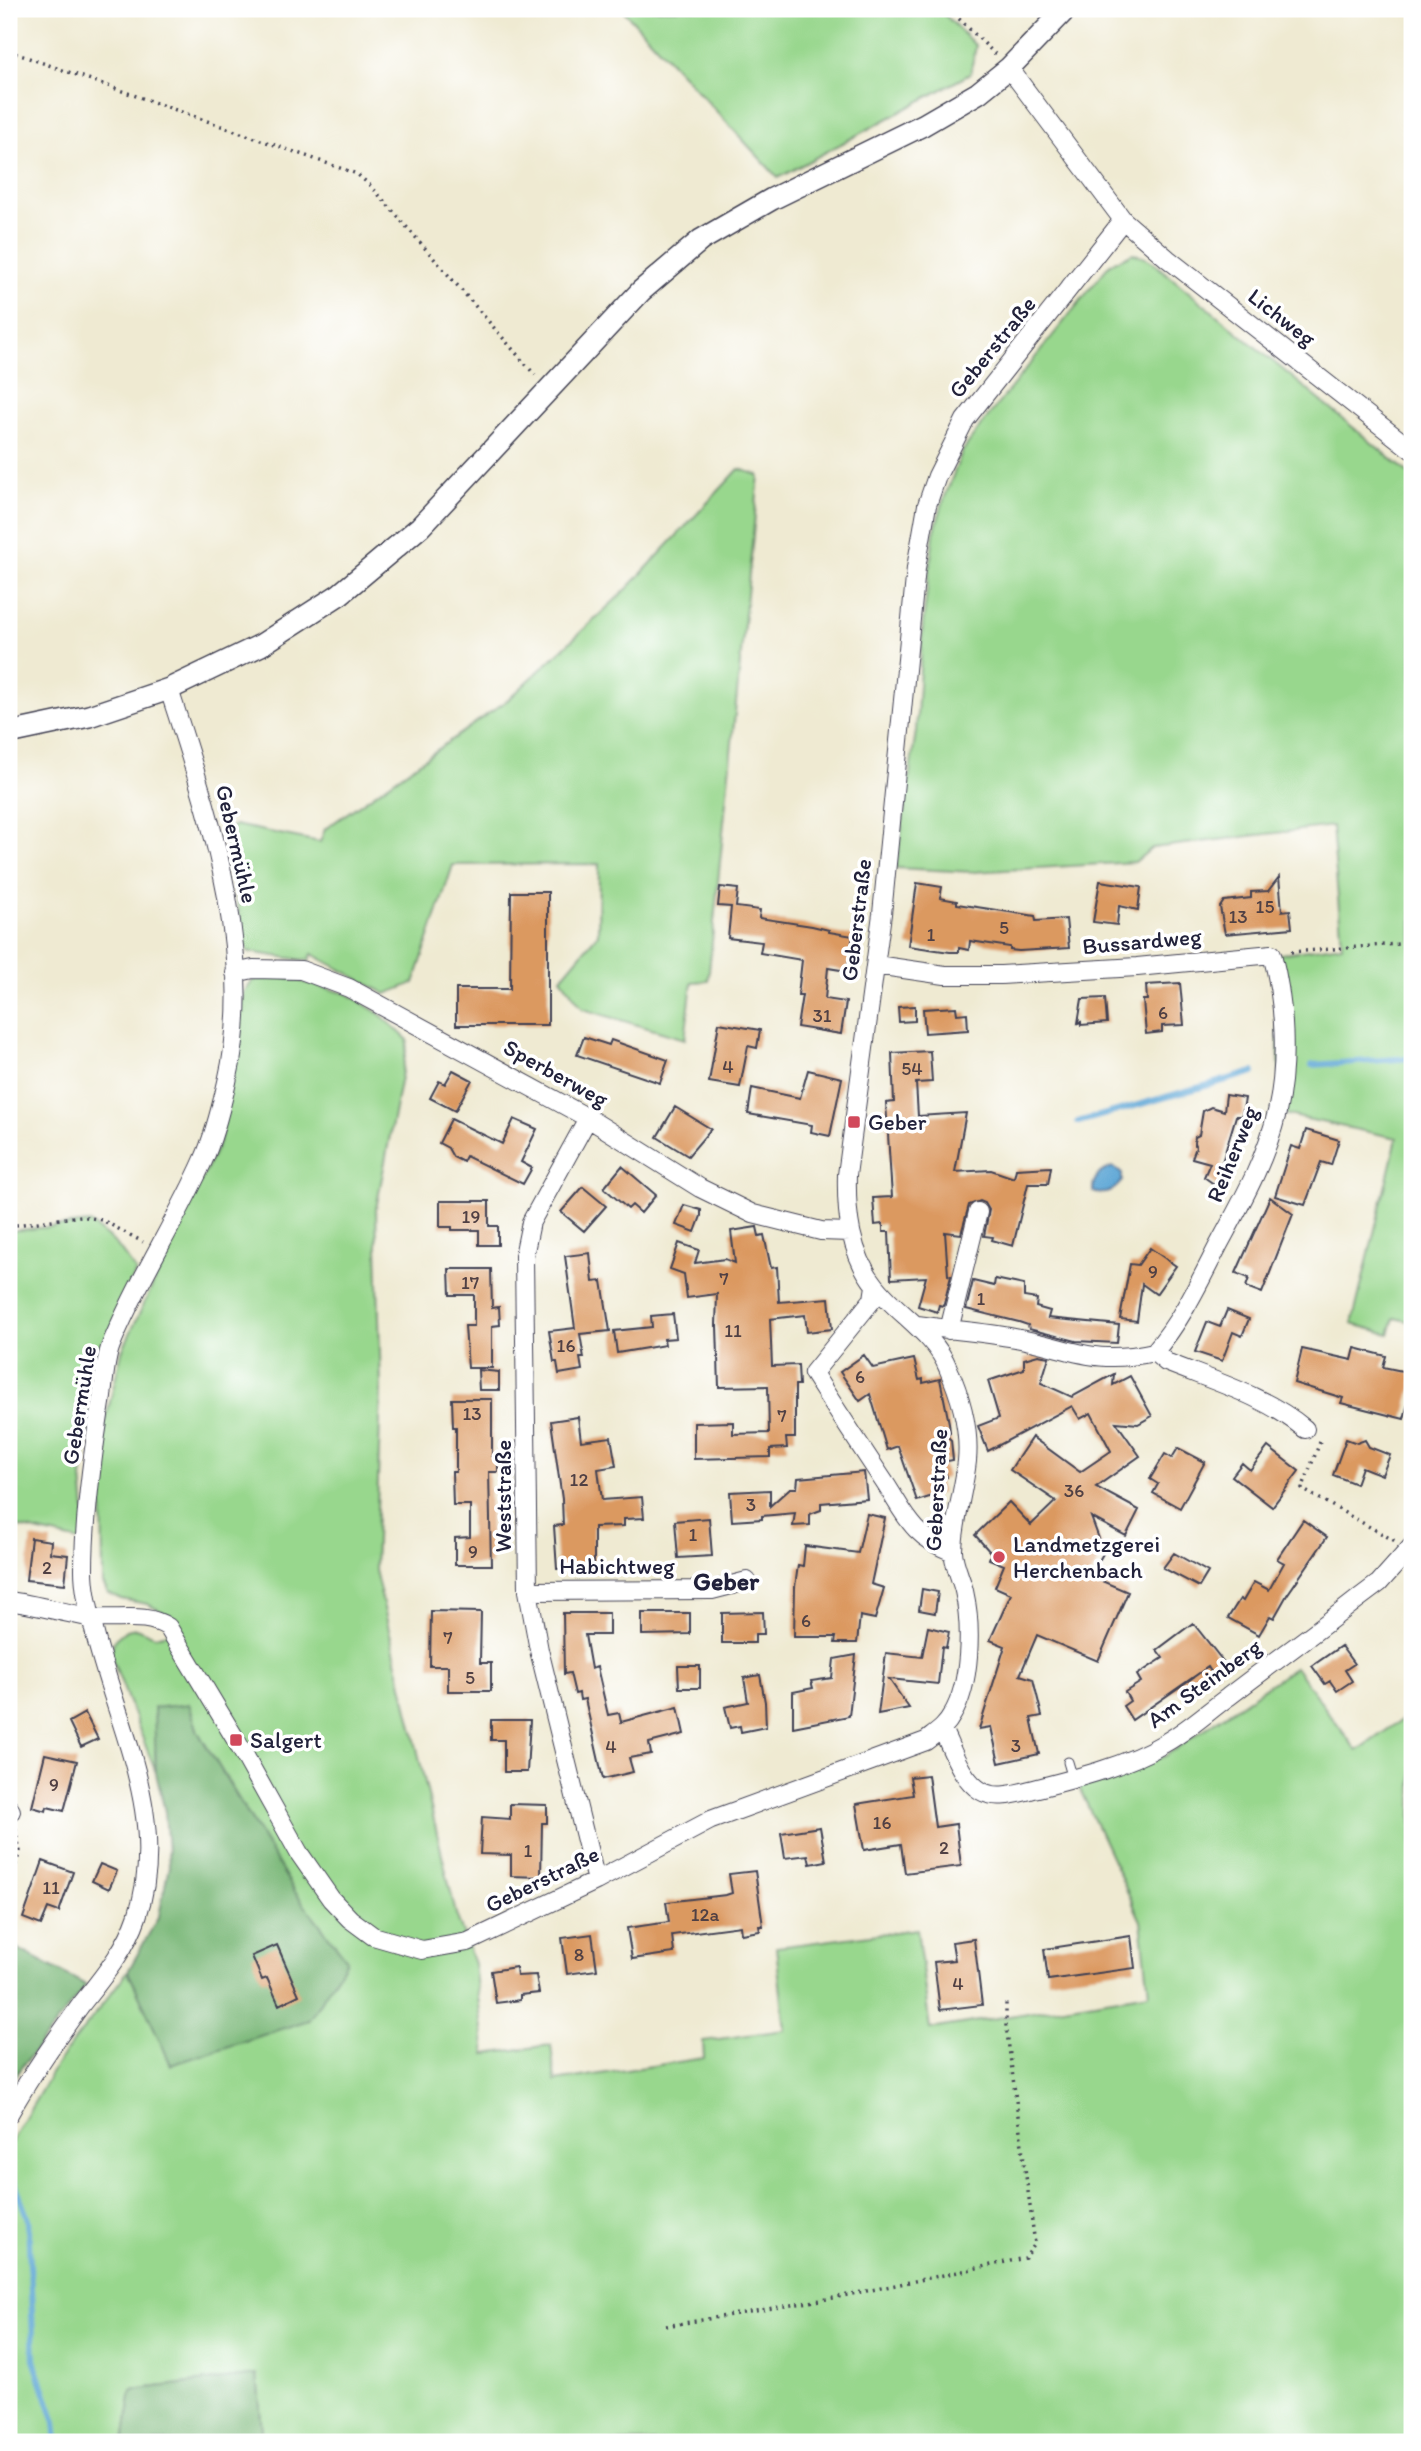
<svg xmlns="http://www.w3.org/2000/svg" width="1421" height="2451" font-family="Itim,sans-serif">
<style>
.green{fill:#98d78d;stroke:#5d7c64;stroke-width:2}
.forest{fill:#7ab878;stroke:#4e6d5a;stroke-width:2}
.water{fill:#5fa7d6;stroke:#406488;stroke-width:2}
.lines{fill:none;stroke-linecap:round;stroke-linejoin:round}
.stream{stroke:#5fa7d6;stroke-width:6}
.building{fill:#db9961}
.service-casing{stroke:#414052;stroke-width:11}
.minor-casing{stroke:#414052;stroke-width:20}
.tertiary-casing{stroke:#414052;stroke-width:24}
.path{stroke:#414052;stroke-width:3.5;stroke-dasharray:2 5;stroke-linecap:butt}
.service{stroke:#fff;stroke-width:9}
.minor{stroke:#fff;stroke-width:18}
.tertiary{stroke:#fff;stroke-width:21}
.poi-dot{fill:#d1495b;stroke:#fff;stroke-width:2.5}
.labels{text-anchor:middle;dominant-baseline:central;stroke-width:7;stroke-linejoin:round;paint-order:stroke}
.number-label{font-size:19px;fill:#504044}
.street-label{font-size:23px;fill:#22223b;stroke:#fff}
.poi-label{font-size:23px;fill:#22223b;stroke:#fff;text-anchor:start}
.quarter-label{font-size:26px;font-weight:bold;fill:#22223b;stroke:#fff}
</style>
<rect width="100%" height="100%" fill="#fff"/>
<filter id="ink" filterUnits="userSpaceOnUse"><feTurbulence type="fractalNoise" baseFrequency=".0143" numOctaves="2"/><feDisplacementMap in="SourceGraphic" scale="14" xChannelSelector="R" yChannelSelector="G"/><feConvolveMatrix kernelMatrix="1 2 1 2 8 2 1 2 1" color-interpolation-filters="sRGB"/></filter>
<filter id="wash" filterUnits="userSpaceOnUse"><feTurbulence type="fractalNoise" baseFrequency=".00686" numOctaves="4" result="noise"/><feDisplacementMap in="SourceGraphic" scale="28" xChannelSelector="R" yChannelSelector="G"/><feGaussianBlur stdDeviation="1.57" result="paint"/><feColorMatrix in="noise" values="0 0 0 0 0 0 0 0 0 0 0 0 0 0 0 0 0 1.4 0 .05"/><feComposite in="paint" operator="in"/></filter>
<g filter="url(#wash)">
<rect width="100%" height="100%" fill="#efead2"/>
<path class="green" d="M622,9h317l37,37 -6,28 -192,104z
M1133,253l17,7 262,216v846l-18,-4 -5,16 -37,-10 45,-186 -110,-23 -6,-21 -8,-139 69,-10 -10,-119 -180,22 -17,14 -162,10 -77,-4 20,-137 7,-108 11,-90 10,-34 18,-47 20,-28 128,-160z
M739,469l20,6 -51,506 -16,1 -7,57 -102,-30 -22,-31 37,-44 1,-70 -146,1 -39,118 -28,11 -74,-40 -3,7 -61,-9 -5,-13 -9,-55 -12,-50 13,-9 85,17 5,-13 184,-130 119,-111z
M280,976l68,18 33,21 27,25 -32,169 5,180 -6,181 81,344 18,50 11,90 66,-9 4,36 149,-23 -1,-17 82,-11 -9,-83 141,-18 13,100 219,-36 -8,-72 -63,-136 87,-29 130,-89 62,84 47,-33 8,-118v842h-1149l-6,-67 -125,15 -8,52h-115v-296l47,-81 72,-94 43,93 176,-104 -52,-68 -97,-160 -9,-28 -34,47 1,22 -46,-120 5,-14 11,-9 10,-2 19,8 26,-6 -10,-14 -24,-12 -26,-5 -13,-6 -5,-10 -1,-102 3,-58 8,-34 9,-38 99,-213 23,-145 10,-14z
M90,1223l26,21 20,27 -39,95 -15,112 6,65 -74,-17 -5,54v-349z"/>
<path class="forest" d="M189,1704l9,28 97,160 52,68 -38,60 -138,45 -43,-94 31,-55 10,-50 -4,-54 -9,-39 -2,-65z
M9,1944l77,41 -77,98z
M257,2375l6,67h-139l8,-52z"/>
<path class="water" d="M1113,1167l9,7v7c-8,10 -16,15 -29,11 -1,-14 8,-22 20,-25z"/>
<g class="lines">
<path class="stream" d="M1312,1065l100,-7
M1078,1122l176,-50
M9,2169l19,50 6,141 21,62 2,20"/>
</g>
<g id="blocks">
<path class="building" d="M1279,877l3,34 8,-1 2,18 -67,6 -5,-27 4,-6 27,-3v-6l17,-1z
M1100,881l41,6 -3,23 -19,-4 -2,19 -24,-3z
M917,883l25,4 -2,11 17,3v3l78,12 1,5 30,-2 3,29 -50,3 -9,-1v-3l-40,-6 -1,9 -10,-2v4h-9l-42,-6z
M720,887l18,2 -2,18 24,3 -1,8 53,8 17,4v2l24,4 -6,35 -19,-3 -3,31 21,3 -5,32 -44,-7 5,-32h-4l4,-35 -42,-7 2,-11 -34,-4 3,-31 -13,-1z
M511,892h37v133h-92v-36h54z
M1180,983l4,42 -22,1v6l-16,2 -3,-34h4l-1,-15z
M1105,998l2,25 -26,2v-3l-3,1 4,-24z
M915,1006v15l-16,1 -1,-15z
M956,1007l1,7 10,-1 1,17 -43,3 -2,-24z
M719,1023l41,7 -3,18 -9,-2 -8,41 -31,-5z
M584,1037l25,8 2,-5 57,20 -8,23 -83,-28z
M930,1051l2,31 -16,1 2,33 48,-3 -11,59 36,-2 23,8 2,-9 35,-2 -3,17h-20l-15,62 -21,-6 1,-3 -9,-1 5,-26 -4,-7 -5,-2 -11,4 -8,29 -16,-2 3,43 3,1 -7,28 -1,2 -4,-1 -2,7 -19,-6 8,-29 -35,2 -2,-47h-6v-8l-8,1 -2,-27 19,-1 -6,-94 8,-1 -2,-49z
M453,1070l19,10 -17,31 -25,-13 9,-17 6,3z
M808,1070l34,8 -12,58 -19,-4 1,-7 -64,-11 4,-26 48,10z
M1226,1095l19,3 -3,18h-6l-15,50 10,4 -10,19 -17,-12 6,-14 -18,-5 4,-11 -2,-4 1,-6 4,-2 4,-24 8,-4 13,4z
M675,1107l36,22 -23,27 -31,-19z
M451,1119l51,25 12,-25 23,10 -16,33 11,6 -9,16 -57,-28 -3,6 -10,-5 -5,-9 -9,-5z
M1306,1130l33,10 -8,25 -10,-3 -16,43 -30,-9 16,-50 9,3z
M622,1166l34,29 -15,18 -9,-8 -4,4 -24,-21z
M583,1187l23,19 -22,25 -23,-19z
M1270,1197l23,17 -31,79 -16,-6 3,-9 -13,-5z
M440,1201h49v25h9v19h-19v-15h-27v-3h-12z
M684,1205l17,5v6l-6,16 -19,-7z
M757,1227l2,9 5,-1 7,33 6,-1 2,35 50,-4 3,31 -25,3 -2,-17 -35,4 2,47 26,-1 1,20h-4v53h-9l1,10 -17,1v8l-76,2v-36l39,-1v12l36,-1 -1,-47 -49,1 -2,-61h-1l1,-32 -30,4 -3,-24 -14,-5 9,-26 20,7 -4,13 30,-4 10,4 -4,-32z
M1150,1248l26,18 -20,28 -14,-10 -5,37 -17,-2 10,-55 8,1z
M590,1253l3,29 9,-1 8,50 -30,3 4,24h-4l2,12 -23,4 -2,-12h-3l-5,-31 26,-3 -10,-72z
M449,1269h42l1,39 7,-1 1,18 -8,1v42h-24l-3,-42h9v-31h-24z
M995,1279l29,6v12l13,2 -1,8 14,4 -2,7 71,7 -2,18 -41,-2 -47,-12 -1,-4 -9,-3 -53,-13 7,-28 21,5z
M1227,1310l22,9 -7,17 -9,-4 -11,29 -27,-9 12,-30 13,5z
M673,1314l3,24 -12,1 1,6 -48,8 -3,-22 38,-4 -1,-11z
M1355,1348l31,8 -3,11 29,6v14l-8,32 -63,-16 2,-5 -49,-15 8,-34 50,11z
M864,1355l9,13 41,-9 5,21 4,-1v4l17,-4 9,44 1,9 -3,4 4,4 2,20 -11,2 5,15 -9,4 4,12 -25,8 -19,-55 -11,4 -17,-56 -10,7 -20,-29z
M1038,1355l11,2 -8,26 31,14 42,-23 -1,11 17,-9 22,40 -14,8 -22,-2 24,34 -44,31 43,23 -13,26 -35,-19 13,35 -14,24 38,16 -30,69 -61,-26 -17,40 13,4 9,37 -11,2 8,36 -40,9 -8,-36 -12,2 26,-83 -15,-6 21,-46 -16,-7 9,-22 -15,-6 2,-6 -16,-18 34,-33 22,23 25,-24 -46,-31 22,-33 48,35 31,-21 -20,-38 -11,6 -8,-13 -84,45 -10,-25 21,-8 -11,-37 36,-12v-10z
M478,1370l21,2v18h-20z
M452,1399h40v57h6v16h-9l2,93h-36v-27l15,-1v-32h-17l-1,-33h4v-45h-3z
M578,1417l3,24 30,-4 5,29 -18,3 4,31 40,-3 2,21 -20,1v7l-30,1v40l-37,2 -3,-43 9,-1 -1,-26 -11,-78z
M1346,1439l11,4 8,-3 4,7 21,8 -8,20 -20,-8 -6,17 -23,-9z
M1268,1447l31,24 -27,36 -40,-31 10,-13 8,7z
M1178,1448l27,14 -25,46 -27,-15 5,-9 -8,-5 15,-25 7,4z
M864,1472l3,27 -46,4v7l-11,4v11l-17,1 2,-13 -33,3v3l-30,2 -2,-29 40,-2v16l20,-18h7l1,-10z
M867,1514l18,4 -14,66 13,4 -9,31 -15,-3 -3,27h-22l1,-6h-42l1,-50 3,-22 5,1 2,-20 53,7z
M709,1518l3,38 -34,2 -3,-37z
M1303,1520l24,17 -40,58 -13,23 -4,-2 -11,19 -31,-17 12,-19 3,2 11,-19 15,8 15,-27 -7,-4z
M31,1538l20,3 -1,12 18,2 -3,29 -39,-4z
M1174,1553l34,19 -9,15 -36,-19z
M922,1589l16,3 -3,21 -16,-3z
M431,1611l50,1 -1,51h11v28h-43v-25h-18z
M763,1612l1,22h-9v9h-33v-30z
M563,1613h46v22h-24l6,34 6,-2 11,48 11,-2 2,9 57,-15 6,27 -35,9 2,11 -22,4 4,14 -30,7 -18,-80 -5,1 -1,-7 -4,1 -5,-21 -6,1z
M642,1613h48v21l-48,1z
M1193,1623l33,42 -13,10 -5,-8 -76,53 -9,-14 7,-5 -5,-9 16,-10 -4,-7 26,-17 -6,-8z
M928,1627l21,5 -3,16 -4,-1 -4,37 -49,-5 20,29 -31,6 8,-61 36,4z
M1341,1646l13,18 -9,6 7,11 -15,10 -7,-10 -5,3 -13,-18z
M856,1655l-7,61 -56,11v-35l20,-4 -2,-7 21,-3 2,-19z
M678,1666h22v22h-21z
M760,1675l5,27 1,25 -25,5 -1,-6 -10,2 -5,-21 23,-5 -4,-24z
M85,1713l13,26 -17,8 -12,-25z
M491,1720h39l-3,52h-23v-32h-13z
M45,1754l32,7 -13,50 -17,-4 -1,4 -14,-4z
M928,1775l7,52 21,-3 5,42 -56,7 -4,-29 -37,6 -8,-46 57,-9 -3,-18z
M510,1804l37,1v18h-5l-1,54 -30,-1v-21l-31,-1 2,-37 28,2z
M820,1827l6,34 -16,3 -2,-9 -23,3 -4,-25z
M43,1861l30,11 -14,40 -11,-4 -7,17 -18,-7z
M100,1864l17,7 -8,18 -17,-8z
M755,1871l8,55h-4l1,5 -19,3 -1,-8 -68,9 2,18 -42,6 -5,-31 42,-6 -3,-20 60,-7 6,-2 -3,-19z
M592,1934l5,36 -30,4 -5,-36z
M1131,1936l4,32 -87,12 -4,-31z
M974,1939l8,66 -42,5 -6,-48 21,-2 -3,-18z
M277,1945l22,50 -20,10 -12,-27 -5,2 -10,-24z
M516,1967l1,9 19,-1 3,18 -19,2v5l-24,3 -5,-32z"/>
</g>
</g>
<g filter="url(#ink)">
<use href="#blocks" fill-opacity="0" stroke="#414052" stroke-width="2"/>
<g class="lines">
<g class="service-casing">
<path id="service" d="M1068,1762l5,17"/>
</g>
<g class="minor-casing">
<path id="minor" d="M1009,68l114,152 45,39 244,191
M876,965l69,10h56l136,-8 135,-13c13,49 16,108 5,158 -11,48 -37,93 -60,136 -19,37 -36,73 -63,104 -62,14 -82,-4 -139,-14 -32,-6 -65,-8 -98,-13
M235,973l18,-4 48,1 48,18 239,130 112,70 53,26 68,17 29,1
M588,1118l-57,104 -7,34 4,335 11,59 57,231
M875,1286l-2,13 -60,74c22,35 45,69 68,104 24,35 28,58 72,75
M949,1330l29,-118
M1154,1352l12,10c47,19 100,34 139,67
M528,1591l184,-1 35,-9
M9,1601c28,4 52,11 80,16 26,5 55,-6 79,10l68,113 63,113 32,46 19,20 23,17 49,14 46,-8 128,-61 115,-61 215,-79c10,-8 20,-14 26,-26 19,-31 20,-89 12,-124 -3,-13 -11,-28 -11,-41 1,-30 11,-60 14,-89 3,-32 -6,-64 -19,-93 -14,-35 -51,-54 -73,-83 -25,-31 -29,-72 -28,-110l35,-261 34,-346 11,-63 10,-29 28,-56 158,-200
M942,1729c10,20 19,50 39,62 17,10 40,1 57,-3 40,-10 90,-23 125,-44 24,-13 43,-31 65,-47 43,-33 88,-65 131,-99l20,-15 33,-37
M9,1808l2,3
M9,2114c21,-38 46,-73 71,-108 21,-27 46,-56 57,-89 33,-99 -21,-193 -43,-287 -5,-19 -10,-40 -10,-60 0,-55 9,-119 18,-173 2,-17 3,-37 9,-52 26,-64 64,-121 92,-184 11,-24 18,-53 24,-79 31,-130 -19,-270 -58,-393"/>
</g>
<g class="tertiary-casing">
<path id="tertiary" d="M9,733l80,-17 80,-27 92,-44 79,-51 80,-67 221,-236 60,-51 71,-41 151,-74 55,-32 31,-25 57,-59"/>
</g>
<path class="path" d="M949,9l46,45
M9,51l348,123 15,13 163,188
M1291,952l121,-9
M9,1226l72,-10 21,4 41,22
M1320,1442l-18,47 93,52
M9,1885l11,-34 -5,-24
M666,2326l167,-28 192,-40 10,-14 -29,-219v-23"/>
<use href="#service" class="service"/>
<use href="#minor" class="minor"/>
<use href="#tertiary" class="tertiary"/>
</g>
</g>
<g class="poi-dot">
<rect x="847" y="1115" width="14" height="14" rx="3.5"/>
<circle cx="999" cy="1557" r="7"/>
<rect x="229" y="1733" width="14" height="14" rx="3.5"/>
</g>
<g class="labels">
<g class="number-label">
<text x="1265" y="906">15</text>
<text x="1238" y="916">13</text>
<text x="1004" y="927">5</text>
<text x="931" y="934">1</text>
<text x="1163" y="1012">6</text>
<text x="822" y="1015">31</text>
<text x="728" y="1066">4</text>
<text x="912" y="1068">54</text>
<text x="471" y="1216">19</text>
<text x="1153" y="1271">9</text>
<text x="724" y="1278">7</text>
<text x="470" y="1282">17</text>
<text x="981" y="1298">1</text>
<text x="733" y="1330">11</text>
<text x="566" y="1345">16</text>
<text x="860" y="1376">6</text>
<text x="472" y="1413">13</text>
<text x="782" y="1415">7</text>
<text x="579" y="1479">12</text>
<text x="1074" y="1490">36</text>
<text x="751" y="1504">3</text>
<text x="693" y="1534">1</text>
<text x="473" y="1551">9</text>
<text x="47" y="1567">2</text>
<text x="806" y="1620">6</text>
<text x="448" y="1637">7</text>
<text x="470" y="1677">5</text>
<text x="1016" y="1745">3</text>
<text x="611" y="1746">4</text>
<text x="54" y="1784">9</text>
<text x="882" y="1822">16</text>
<text x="944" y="1847">2</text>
<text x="528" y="1850">1</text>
<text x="51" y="1887">11</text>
<text x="705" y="1914">12a</text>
<text x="579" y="1954">8</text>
<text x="958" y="1983">4</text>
</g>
<g class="street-label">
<text transform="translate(1282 317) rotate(38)">Lichweg</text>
<text transform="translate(992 347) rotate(-51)">Geberstraße</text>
<text transform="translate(237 844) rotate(77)">Gebermühle</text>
<text transform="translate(856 920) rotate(-83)">Geberstraße</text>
<text transform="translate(1142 941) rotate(-5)">Bussardweg</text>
<text transform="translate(556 1073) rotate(29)">Sperberweg</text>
<text transform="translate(1232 1154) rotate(-68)">Reiherweg</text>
<text transform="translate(79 1405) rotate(-81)">Gebermühle</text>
<text transform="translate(936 1490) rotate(-87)">Geberstraße</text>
<text transform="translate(503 1496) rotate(-90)">Weststraße</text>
<text x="617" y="1566">Habichtweg</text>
<text transform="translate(1204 1683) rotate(-36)">Am Steinberg</text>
<text transform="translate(542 1879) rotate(-26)">Geberstraße</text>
</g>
<g class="poi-label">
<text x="868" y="1122">Geber</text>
<text x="1013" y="1544">Landmetzgerei<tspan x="1013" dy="26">Herchenbach</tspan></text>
<text x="250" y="1740">Salgert</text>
</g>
<g class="quarter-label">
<text x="726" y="1581">Geber</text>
</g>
</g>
<rect width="1421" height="2451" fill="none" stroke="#fff" stroke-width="35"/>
</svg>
